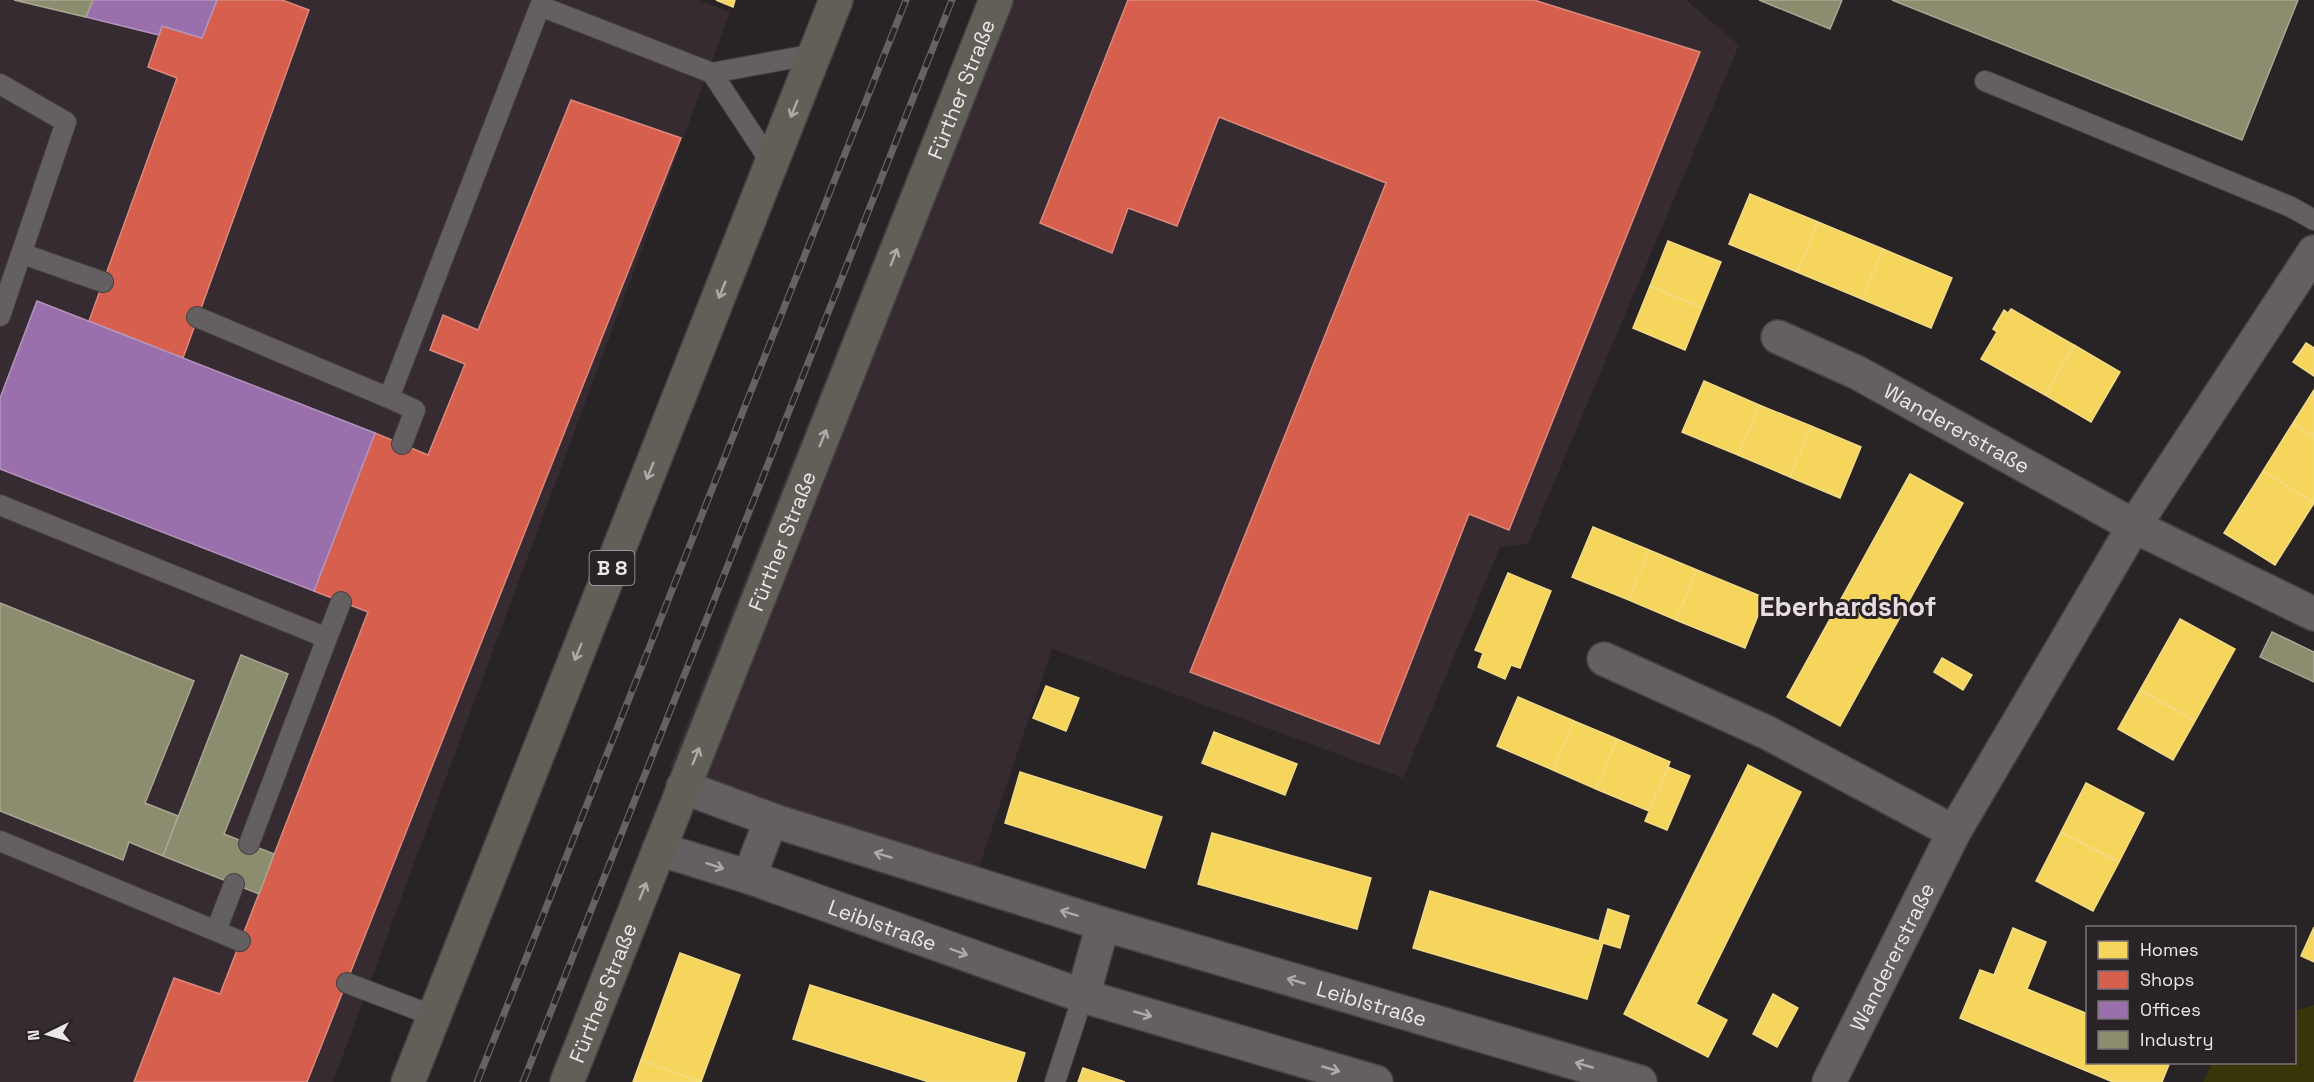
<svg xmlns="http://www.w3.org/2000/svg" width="2314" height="1082" font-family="'Space Grotesk',sans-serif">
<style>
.built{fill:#362b31}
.green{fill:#383608}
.homes{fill:#f6d55c;stroke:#f3da86;stroke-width:1.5}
.shops{fill:#d6604d;stroke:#dc887c;stroke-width:1.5}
.offices{fill:#9970ab;stroke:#b294be;stroke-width:1.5}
.industry{fill:#8c8c6e;stroke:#a8a793;stroke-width:1.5}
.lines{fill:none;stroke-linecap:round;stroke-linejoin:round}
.lane-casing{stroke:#454143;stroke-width:22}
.street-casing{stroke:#454143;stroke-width:36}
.primary-casing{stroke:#454143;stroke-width:36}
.lane{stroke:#646062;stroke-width:20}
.street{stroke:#646062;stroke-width:33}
.primary{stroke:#615f58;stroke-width:33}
.rail-casing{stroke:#646262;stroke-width:7}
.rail{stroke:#292327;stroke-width:4.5;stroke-dasharray:14;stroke-linecap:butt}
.oneway{stroke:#adaaa8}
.oneway2{stroke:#aeaaac}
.labels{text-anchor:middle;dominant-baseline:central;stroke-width:6;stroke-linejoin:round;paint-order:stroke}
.shield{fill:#292327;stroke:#b1acaf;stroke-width:1.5}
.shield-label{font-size:20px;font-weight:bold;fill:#ebe7e9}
.street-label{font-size:21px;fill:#ebe7e9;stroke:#292327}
.district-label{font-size:27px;font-weight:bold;fill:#e6dee2;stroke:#292327}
</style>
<rect width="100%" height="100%" fill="#282426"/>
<path class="built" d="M0,0h699l31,12 -397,1070h-333z
M977,0h709l53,45 -211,499 -28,3 -97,231 -351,-129 -77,230 -305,-112z"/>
<path class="green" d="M2314,1005v77h-111l9,-19 82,-1 1,-51z"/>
<path class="homes" d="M716,0h19l-2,7z
M1750,194l68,28 -21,50 -68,-28z
M1818,222l65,27 -21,50 -65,-27z
M1668,241l53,21 -19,46 -52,-22z
M1883,249l69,29 -21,50 -69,-29z
M1650,286l52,22 -17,42 -52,-22z
M2011,309l63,36 -29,50 -64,-36 16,-27 -4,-3 11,-19 4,3z
M2306,343l8,5v28l-21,-14z
M2074,345l46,27 -29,50 -46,-27z
M1704,381l55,24 -21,50 -56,-23z
M2314,390v47l-21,-14z
M1759,405l52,21 -21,51 -52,-22z
M2293,423l21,14v66l-51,-32z
M1811,426l50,21 -21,51 -50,-21z
M2263,471l51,32 -39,62 -51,-32z
M1910,474l53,29 -123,223 -53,-29z
M1593,527l56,23 -20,50 -57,-23z
M1649,550l48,20 -21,50 -47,-20z
M1697,570l68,28 -20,50 -69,-28z
M1508,573l43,18 -31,77 -9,-3 -6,14 -27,-12 5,-14 -8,-3z
M2180,619l55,30 -40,72 -55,-31z
M1942,658l30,17 -9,15 -29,-18z
M1046,686l33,12 -13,33 -33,-13z
M2140,690l55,31 -22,39 -55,-31z
M1518,697l56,24 -21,49 -56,-24z
M1574,721l43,18 -21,50 -43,-19z
M1214,732l83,32 -12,31 -83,-32z
M1617,739l53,23 -21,49 -53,-22z
M1748,765l53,27 -105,212 31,16 -19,37 -84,-43z
M1668,767l22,9 -23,54 -22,-9z
M1020,772l142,45 -17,51 -140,-45z
M2086,783l58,30 -25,49 -58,-30z
M2061,832l58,30 -26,49 -57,-30z
M1212,833l159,45 -14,51 -159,-45z
M1430,891l169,50 9,-32 21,7 -9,32 -17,-5 -16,56 -174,-51z
M2314,927v35l-13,-6z
M2013,928l33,14 -19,47 61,25v48h82l-8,20h-49l-153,-64 20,-48 14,5z
M680,953l60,22 -39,107 -60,-22z
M810,985l215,68 -9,29h-87l-136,-43z
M1773,994l25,14 -21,39 -24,-13z
M641,1060l60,22h1h-69z
M1083,1068l42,14h-47z"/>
<path class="shops" d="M217,0h65l27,10 -126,348 -94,-37 88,-243 -29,-11 14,-41 40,12z
M1128,0h406l166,52 -191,478 -40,-16 -90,230 -189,-72 196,-489 -167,-66 -42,109 -49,-18 -16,45 -72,-30z
M571,100l110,38 -374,944h-173l40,-104 46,16 148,-382 -54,-21 61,-158 53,22 37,-91 -35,-14 13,-35 35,15z"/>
<path class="offices" d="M93,0h124l-15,38 -40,-12 -3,9 -73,-18z
M37,301l338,132 -61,158 -314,-122v-71z"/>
<path class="industry" d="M14,0h79l-7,17z
M1759,0h83l-12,29z
M1892,0h406l-56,140z
M0,603l194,78 -49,122 33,13 -15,40 -34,-14 -6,18 -123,-49z
M2272,632l42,20v30l-54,-25z
M241,655l47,19 -64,160 50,20 -15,40 -96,-38z"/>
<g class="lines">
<g class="lane-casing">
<path id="lane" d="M1985,81l306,126 23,13
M0,84l66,38 -66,194
M772,164l-60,-91 103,-19
M23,254l80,28
M197,317l192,81 151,-392 172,67
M389,398l26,12 -13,34
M0,505l327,133 14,-36
M0,841l240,100
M249,844l78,-206
M216,931l18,-47
M347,983l87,33
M1055,1082l28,-86"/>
</g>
<g class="street-casing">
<g id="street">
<path id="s1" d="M1778,337l80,36 276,153 180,88"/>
<path d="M1604,659l164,74 186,99"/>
<path id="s2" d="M683,787l95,35 325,102 537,158"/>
<path id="s3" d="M659,849l90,28 334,119 293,86"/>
<path d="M749,877l22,-57"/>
<path d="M1083,996l20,-72"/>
<path id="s4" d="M1829,1082l125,-250 180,-306 180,-274"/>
</g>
</g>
<g class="primary-casing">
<g id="primary">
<path d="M408,1082l428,-1082"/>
<path id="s5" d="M567,1082l429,-1082"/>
</g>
</g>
<use href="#lane" class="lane"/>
<use href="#street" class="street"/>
<use href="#primary" class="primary"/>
<g class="rail-casing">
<path id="rail" d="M477,1082l429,-1082
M523,1082l429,-1082"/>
</g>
<use href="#rail" class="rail"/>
</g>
<defs><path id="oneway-shaft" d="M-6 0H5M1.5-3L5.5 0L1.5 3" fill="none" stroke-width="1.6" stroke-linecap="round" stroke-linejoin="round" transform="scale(1.5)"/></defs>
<g class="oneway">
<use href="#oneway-shaft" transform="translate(794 109) rotate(112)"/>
<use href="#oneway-shaft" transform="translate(894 257) rotate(-69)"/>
<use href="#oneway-shaft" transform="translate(722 290) rotate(112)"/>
<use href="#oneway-shaft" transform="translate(823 438) rotate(-68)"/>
<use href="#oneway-shaft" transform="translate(650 471) rotate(112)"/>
<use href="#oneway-shaft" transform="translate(578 652) rotate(112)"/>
<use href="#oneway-shaft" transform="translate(696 756) rotate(-68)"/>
<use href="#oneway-shaft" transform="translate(643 891) rotate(-68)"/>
</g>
<g class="oneway2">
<use href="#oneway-shaft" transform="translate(883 855) rotate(-163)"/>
<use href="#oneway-shaft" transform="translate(715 866) rotate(18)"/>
<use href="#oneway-shaft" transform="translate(1069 913) rotate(-163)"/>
<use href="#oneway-shaft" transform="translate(959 952) rotate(20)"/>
<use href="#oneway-shaft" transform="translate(1296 981) rotate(-164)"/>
<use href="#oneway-shaft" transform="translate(1143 1014) rotate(16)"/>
<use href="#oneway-shaft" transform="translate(1584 1065) rotate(-164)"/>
<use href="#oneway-shaft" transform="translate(1331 1069) rotate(16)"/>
</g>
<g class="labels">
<rect class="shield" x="589.5" y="551" width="45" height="34" rx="4.5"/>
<g class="shield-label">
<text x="612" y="568">B 8</text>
</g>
<g class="street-label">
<text stroke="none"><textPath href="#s5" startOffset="1068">Fürther Straße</textPath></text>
<text stroke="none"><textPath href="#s1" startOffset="201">Wandererstraße</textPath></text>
<text stroke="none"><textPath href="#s5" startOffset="582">Fürther Straße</textPath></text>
<text stroke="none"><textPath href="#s3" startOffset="236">Leiblstraße</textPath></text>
<text stroke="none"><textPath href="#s4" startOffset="140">Wandererstraße</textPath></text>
<text stroke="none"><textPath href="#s5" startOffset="96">Fürther Straße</textPath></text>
<text stroke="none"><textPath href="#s2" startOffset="722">Leiblstraße</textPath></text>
</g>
<g class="district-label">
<text x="1848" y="606">Eberhardshof</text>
</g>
</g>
<rect x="2086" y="926" width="210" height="138" fill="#292327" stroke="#777175" stroke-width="1.5"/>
<rect x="2098" y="941" width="30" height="18" fill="#f6d55c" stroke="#777175" stroke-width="1.5"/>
<text x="2140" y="956" font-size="18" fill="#ebe7e9">Homes</text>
<rect x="2098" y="971" width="30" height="18" fill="#d6604d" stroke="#777175" stroke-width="1.5"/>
<text x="2140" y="986" font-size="18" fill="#ebe7e9">Shops</text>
<rect x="2098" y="1001" width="30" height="18" fill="#9970ab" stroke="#777175" stroke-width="1.5"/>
<text x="2140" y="1016" font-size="18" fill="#ebe7e9">Offices</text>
<rect x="2098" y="1031" width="30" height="18" fill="#8c8c6e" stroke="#777175" stroke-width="1.5"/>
<text x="2140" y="1046" font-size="18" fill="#ebe7e9">Industry</text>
<g transform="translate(48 1034) rotate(265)" stroke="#292327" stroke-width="4.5" paint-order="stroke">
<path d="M0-4.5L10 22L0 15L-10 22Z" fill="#ebe7e9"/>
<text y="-9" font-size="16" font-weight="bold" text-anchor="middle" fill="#ebe7e9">N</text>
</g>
</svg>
